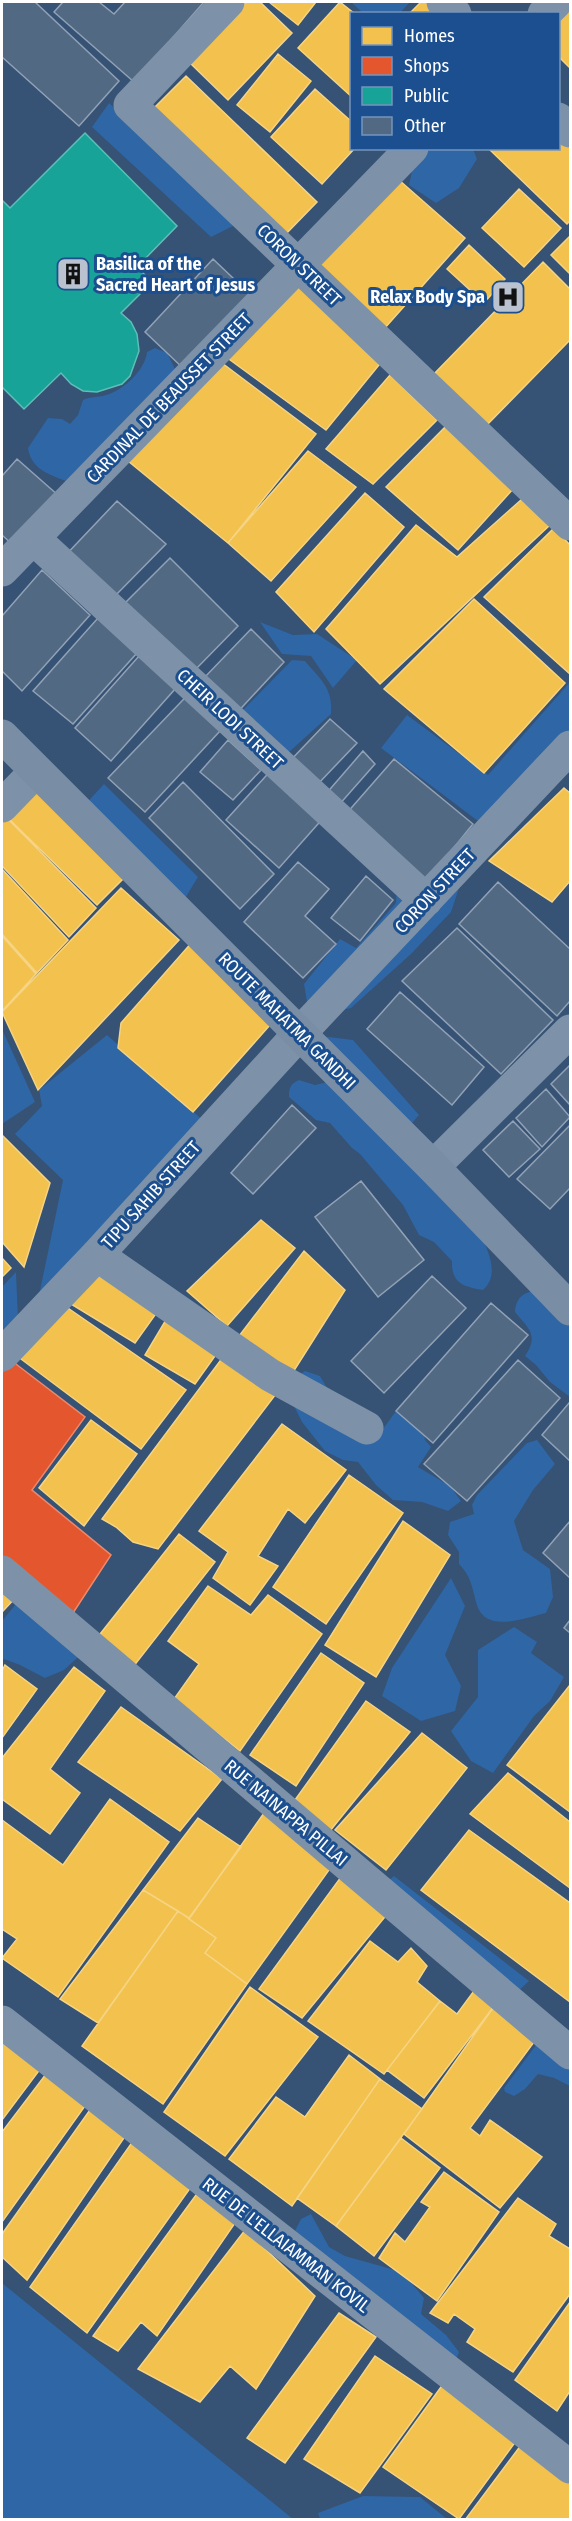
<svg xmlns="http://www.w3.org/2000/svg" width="572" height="2521" font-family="'Fira Sans Condensed',sans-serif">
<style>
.green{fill:#2f66a5}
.homes{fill:#f2c14e;stroke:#f6d483;stroke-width:1.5}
.shops{fill:#e4572e;stroke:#ec896d;stroke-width:1.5}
.public{fill:#17a398;stroke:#5dbfb7;stroke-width:1.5}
.building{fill:#526984;stroke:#92a2b6;stroke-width:1.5}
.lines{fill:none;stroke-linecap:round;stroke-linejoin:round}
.street{stroke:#7d92a8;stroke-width:33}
.secondary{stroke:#798da4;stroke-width:33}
.labels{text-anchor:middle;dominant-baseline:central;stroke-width:6;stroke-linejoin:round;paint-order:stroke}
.poi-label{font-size:18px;font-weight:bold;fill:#fff;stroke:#1b4f8f;text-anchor:start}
.street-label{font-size:18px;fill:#fff;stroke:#1b4f8f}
</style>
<rect width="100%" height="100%" fill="#365274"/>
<path class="green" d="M351,2h59l-11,12 -36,-1z
M109,103l128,121 -26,13 -119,-110z
M428,149h45l4,10 -18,29 -23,15 -27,-18 5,-23z
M155,348l12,5 10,20 -111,108c-18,-7 -35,-12 -38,-33l20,-30 14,1 8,5 8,-9 5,-15c8,-4 14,-2 23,-5 18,-5 39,-25 41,-43z
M260,622l33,13 24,-1 40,26 -24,28 -22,-32 -29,-2z
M292,660l13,1c16,19 28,27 26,53l-43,39 -49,-39z
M570,682v54l-84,91 -105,-79 26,-33 81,60z
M104,784l94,93 -17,28 -101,-95z
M464,873l-13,39 -40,42 -60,54 -18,4z
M397,884l23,15 -112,109 -4,-24 36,-45 16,9 40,-45z
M2,1029l33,73 -33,22z
M107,1035l99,88 -169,182 26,-125 -48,-46 27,-28 -3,-16z
M313,1035l40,5 66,75 -14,16z
M299,1080l16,5 13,-3 152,150c7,18 21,42 3,58 -19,-3 -32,-7 -31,-29l-18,-19 -15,-7 -16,-30 -43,-51 -8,-6 -22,-25 -14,-3 -27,-23c0,-9 1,-13 10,-17z
M16,1272l2,48 -16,18v-51z
M541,1289l29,32v76l-20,-15 -14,-17 -11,-9c14,-21 4,-27 -10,-44 1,-17 11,-20 26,-23z
M305,1371l15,5 18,31 45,22 13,-18 14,-4 11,11 4,22 6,7 -13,20 32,19 11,15 -13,10 -26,-9 -29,-2 -17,-15 -18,-23 -15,-2 -18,-9 -23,-29 -8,-16 5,-31z
M537,1440l18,24 -22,26 -19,31 9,29 27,19 3,28 -7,16c-22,5 -62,22 -70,-11 -4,-15 -5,-26 -17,-38v-12l-11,-17 2,-13 24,-8 -2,-9 5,-10 50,-52z
M451,1578l14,28 -20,49 16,31 -6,25 -34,10 -39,-25 10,-28z
M16,1604l71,45 -23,21 -19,8 -25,-13 -16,-6 -2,2v-40z
M514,1627l23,15 -6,11 33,24 -14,24 -16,15 -41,57 -22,-12 -20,-30 27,-34v-47z
M394,1876l135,105 -16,15 -132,-110z
M542,2037l28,23v26l-16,-8 -16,-4 -13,15 -11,7 -9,-4 -1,-4z
M311,2214l18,33 16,9 57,16 22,26 -3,16 25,21 13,17 -5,13 -160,-132 7,-14z
M2,2283l291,236h-291z
M363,2496l57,1 27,22h-127l-2,-6z"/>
<path class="homes" d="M246,2h14l32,31 -64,67 -39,-38z
M269,2h47l-18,23z
M340,2l15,12h-3v83l-54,-49z
M421,2h11l11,12h-34z
M568,9l2,3v56l-12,-12v-37z
M278,54l33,27 -41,51 -33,-27z
M186,76l131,126 -34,35 -131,-127z
M315,89l37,33v26h3l-33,36 -51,-47z
M558,129l12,11v81l-3,3 -79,-76h70z
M391,173l74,65 -81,91 -74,-64z
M519,189l42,39 -37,39 -42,-39z
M570,236v38l-19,-19z
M469,245l36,34 -21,24 -37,-34z
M543,262l27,27v51l-85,87 -52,-52z
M307,274l76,86 -57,70 -100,-73z
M222,363l94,71 -88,109 -100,-82z
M390,375l47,45 -64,64 -47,-35z
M447,425l66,64 -55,61 -72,-63z
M308,451l48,36 -85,94 -43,-38z
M365,493l39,34 -90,105 -38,-40z
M521,500l30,24 -171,160 -54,-55 90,-104 41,32z
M554,528l16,17v129l-86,-77z
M474,599l91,84 -81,90 -100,-84z
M36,777l93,96 -32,32 -95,-93z
M564,788l6,5v88l-18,21 -63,-41z
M2,813l94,95 -27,29 -67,-71z
M2,869l66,71 -31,33 -35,-39z
M121,888l58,52 -141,150 -36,-78z
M200,933l77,84 -84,95 -75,-64 3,-25z
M2,936l34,38 -34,37z
M2,1135l48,48 -26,84 -22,-25z
M261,1220l34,28 -68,78 -40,-35z
M304,1251l41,39 -55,87 -54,-37z
M2,1258l9,10 -9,9z
M97,1267l63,41 -25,35 -64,-39z
M65,1306l121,84 -45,59 -124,-93z
M170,1313l50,36 -25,35 -50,-29z
M226,1353l53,37 -121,159 -25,-7 -17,-15 -14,-8z
M91,1420l46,34 -53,72 -45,-38z
M282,1424l64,46 -41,53 -17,-14 -30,47 20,10 -28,39 -37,-27 15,-26 -29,-21z
M349,1475l54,38 -77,111 -53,-37z
M403,1521l47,34 -74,122 -51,-32z
M179,1534l36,28 -82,105 -36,-29z
M2,1586l14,11 -14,15z
M208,1586l43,29 17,-20 54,39 -82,117 -66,-52 25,-35 -31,-23z
M321,1653l43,30 -68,103 -46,-31z
M5,1665l32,24 -35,49v-67z
M74,1667l31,24 -55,78 30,24 -30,41 -48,-35v-41z
M570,1685v127l-63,-47z
M366,1701l44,31 -80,99 -35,-31z
M121,1707l101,72 -42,52 -102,-69z
M422,1733l45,35 -81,102 -51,-40z
M508,1773l62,49v66l-100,-74z
M110,1799l59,43 -111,155 -56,-39 15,-19 -15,-10v-109l61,45z
M264,1813l70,50 -87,121 -42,-31 11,-15 -27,-19z
M198,1818l43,29 -52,71 -46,-28z
M469,1830l101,73v99l-149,-112z
M341,1877l48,35 -87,106 -43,-29z
M143,1890l35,21 -80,112 -38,-24z
M178,1911l38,27 -11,15 42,31 -84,120 -81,-58z
M370,1941l28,21 13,-14 16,18 -10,16 23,19 -56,73 -76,-53z
M479,1984l19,17 -74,97 -37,-28 53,-69 17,13z
M250,1987l68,50 -93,119 -61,-44z
M498,2001l42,33 -70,94 10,8 10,-16 52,37 -42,51 -96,-74z
M2,2041l39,27 -39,52z
M349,2055l31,24 -88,127 -63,-47 47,-62 29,20z
M46,2074l39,32 -83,116v-90z
M380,2079l42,30 -86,117 -39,-28z
M92,2107l34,28 -99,145 -25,-23v-23z
M401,2138l39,30 -66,88 -38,-30z
M133,2141l58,46 -104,146 -57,-46z
M444,2172l55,40 -62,89 -58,-43 16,-25 10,9 25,-35 -9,-5z
M196,2195l39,28 -78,113 -16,-14 -23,29 -25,-15z
M518,2198l38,26 -7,12 21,13v45l-57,78 -46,-30 8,-13 -21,-15 -6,9 -18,-10z
M245,2230l70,66 -59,93 -26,-23 -30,36 -62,-33z
M570,2302v89l-13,20 -42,-31z
M339,2313l37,24 -91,126 -38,-25z
M375,2356l57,38 -72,99 -56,-34z
M446,2380l73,57 -60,82 -76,-52z
M524,2441l46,38v41h-105z"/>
<path class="shops" d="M12,1361l73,56 -53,73 79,65 -40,61 -69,-60v-184z"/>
<path class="public" d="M85,133l92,93 -40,41 15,15 -31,31 10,9 6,12 2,17 -9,25 -8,8 -25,8 -14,-1 -12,-7 -10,-11 -37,36 -21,-21 -1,2v-190l8,8z"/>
<path class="building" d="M2,2h33l84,79 -40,45 -77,-69z
M63,2h36l15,12 11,-12h79l-70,80 -80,-70z
M213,259l40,38 -68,73 -40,-38z
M17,459l42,37 -45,50 -12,-11v-59z
M117,501l49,43 -55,56 -49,-41z
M170,558l68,68 -44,45 -69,-68z
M42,570l48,45 -68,76 -20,-20v-55z
M98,618l39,35 -64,71 -40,-33z
M251,629l33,33 -139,150 -37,-34z
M139,656l37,32 -65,73 -36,-33z
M330,719l27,24 -41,43 -28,-23z
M228,740l33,30 -28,30 -33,-28z
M363,751l12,13 -37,42 -13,-11z
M394,759l79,65 -47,58 -80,-68z
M274,767l51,49 -46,52 -53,-48z
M183,782l91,92 -34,35 -91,-91z
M298,862l31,27 -24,27 31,28 -33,34 -59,-56z
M366,876l27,24 -33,41 -29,-23z
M498,882l72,67v52l-13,15 -98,-92z
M457,928l96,92 -52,54 -99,-93z
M400,992l84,75 -32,38 -85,-76z
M570,1065v40l-19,-21z
M546,1089l24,28 -28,30 -26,-29z
M292,1105l24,23 -63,66 -22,-21z
M513,1121l27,28 -31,28 -26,-27z
M570,1125v63l-20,21 -33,-30z
M361,1181l63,79 -46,37 -63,-80z
M432,1276l34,32 -82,85 -33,-32z
M491,1303l37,32 -95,108 -37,-32z
M518,1360l42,38 -93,103 -43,-37z
M569,1403l1,1v57l-28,-26z
M570,1521v57l-27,-25z
M570,1620v13l-6,-5z"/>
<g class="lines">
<path class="street" d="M228,2l-98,103 440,419
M443,2l12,12
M544,14l12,-12
M558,119l12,12
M33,538l393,362
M2,570l410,-422
M2,806l34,-35
M433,1167l137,-136
M97,1255l173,120 97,53
M2,1355l95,-100 202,-221 271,-287
M2,1572l568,481
M2,2022l568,445"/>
<path class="secondary" d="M2,736l431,431 137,142"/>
</g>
<defs>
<g id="building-square" transform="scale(1.725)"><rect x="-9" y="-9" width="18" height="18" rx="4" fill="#b9c2ce" stroke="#1b4f8f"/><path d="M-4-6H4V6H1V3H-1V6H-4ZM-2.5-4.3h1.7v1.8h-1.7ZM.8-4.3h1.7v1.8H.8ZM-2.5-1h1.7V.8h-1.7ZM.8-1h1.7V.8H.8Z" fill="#111"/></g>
<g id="hospital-square" transform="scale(1.725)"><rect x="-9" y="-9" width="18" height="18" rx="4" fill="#b9c2ce" stroke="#1b4f8f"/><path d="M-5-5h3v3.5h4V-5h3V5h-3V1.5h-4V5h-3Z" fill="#111"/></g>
</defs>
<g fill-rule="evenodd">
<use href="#building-square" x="73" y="274"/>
<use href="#hospital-square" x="508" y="297"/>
</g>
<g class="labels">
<g class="poi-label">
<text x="96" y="264">Basilica of the<tspan x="96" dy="21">Sacred Heart of Jesus</tspan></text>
<text x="485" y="297" text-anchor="end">Relax Body Spa</text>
</g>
<g class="street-label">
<text transform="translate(299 265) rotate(44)">CORON STREET</text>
<text transform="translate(169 398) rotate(-46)">CARDINAL DE BEAUSSET STREET</text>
<text transform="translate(230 719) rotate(43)">CHEIR LODI STREET</text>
<text transform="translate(435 891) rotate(-47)">CORON STREET</text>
<text transform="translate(287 1021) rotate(45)">ROUTE MAHATMA GANDHI</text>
<text transform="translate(151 1195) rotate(-48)">TIPU SAHIB STREET</text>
<text transform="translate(286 1813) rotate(40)">RUE NAINAPPA PILLAI</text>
<text transform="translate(286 2245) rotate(38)">RUE DE L'ELLAIAMMAN KOVIL</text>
</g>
</g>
<rect width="572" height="2521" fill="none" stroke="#ffffff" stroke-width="6"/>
<rect x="350" y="12" width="210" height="138" fill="#1b4f8f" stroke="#7695bc" stroke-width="1.5"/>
<rect x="362" y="27" width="30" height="18" fill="#f2c14e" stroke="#7695bc" stroke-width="1.5"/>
<text x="404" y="42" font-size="18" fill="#ffffff">Homes</text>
<rect x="362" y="57" width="30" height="18" fill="#e4572e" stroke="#7695bc" stroke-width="1.5"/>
<text x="404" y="72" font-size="18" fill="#ffffff">Shops</text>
<rect x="362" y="87" width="30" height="18" fill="#17a398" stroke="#7695bc" stroke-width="1.5"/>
<text x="404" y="102" font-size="18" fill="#ffffff">Public</text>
<rect x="362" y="117" width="30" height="18" fill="#526984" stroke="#7695bc" stroke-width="1.5"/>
<text x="404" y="132" font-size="18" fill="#ffffff">Other</text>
</svg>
